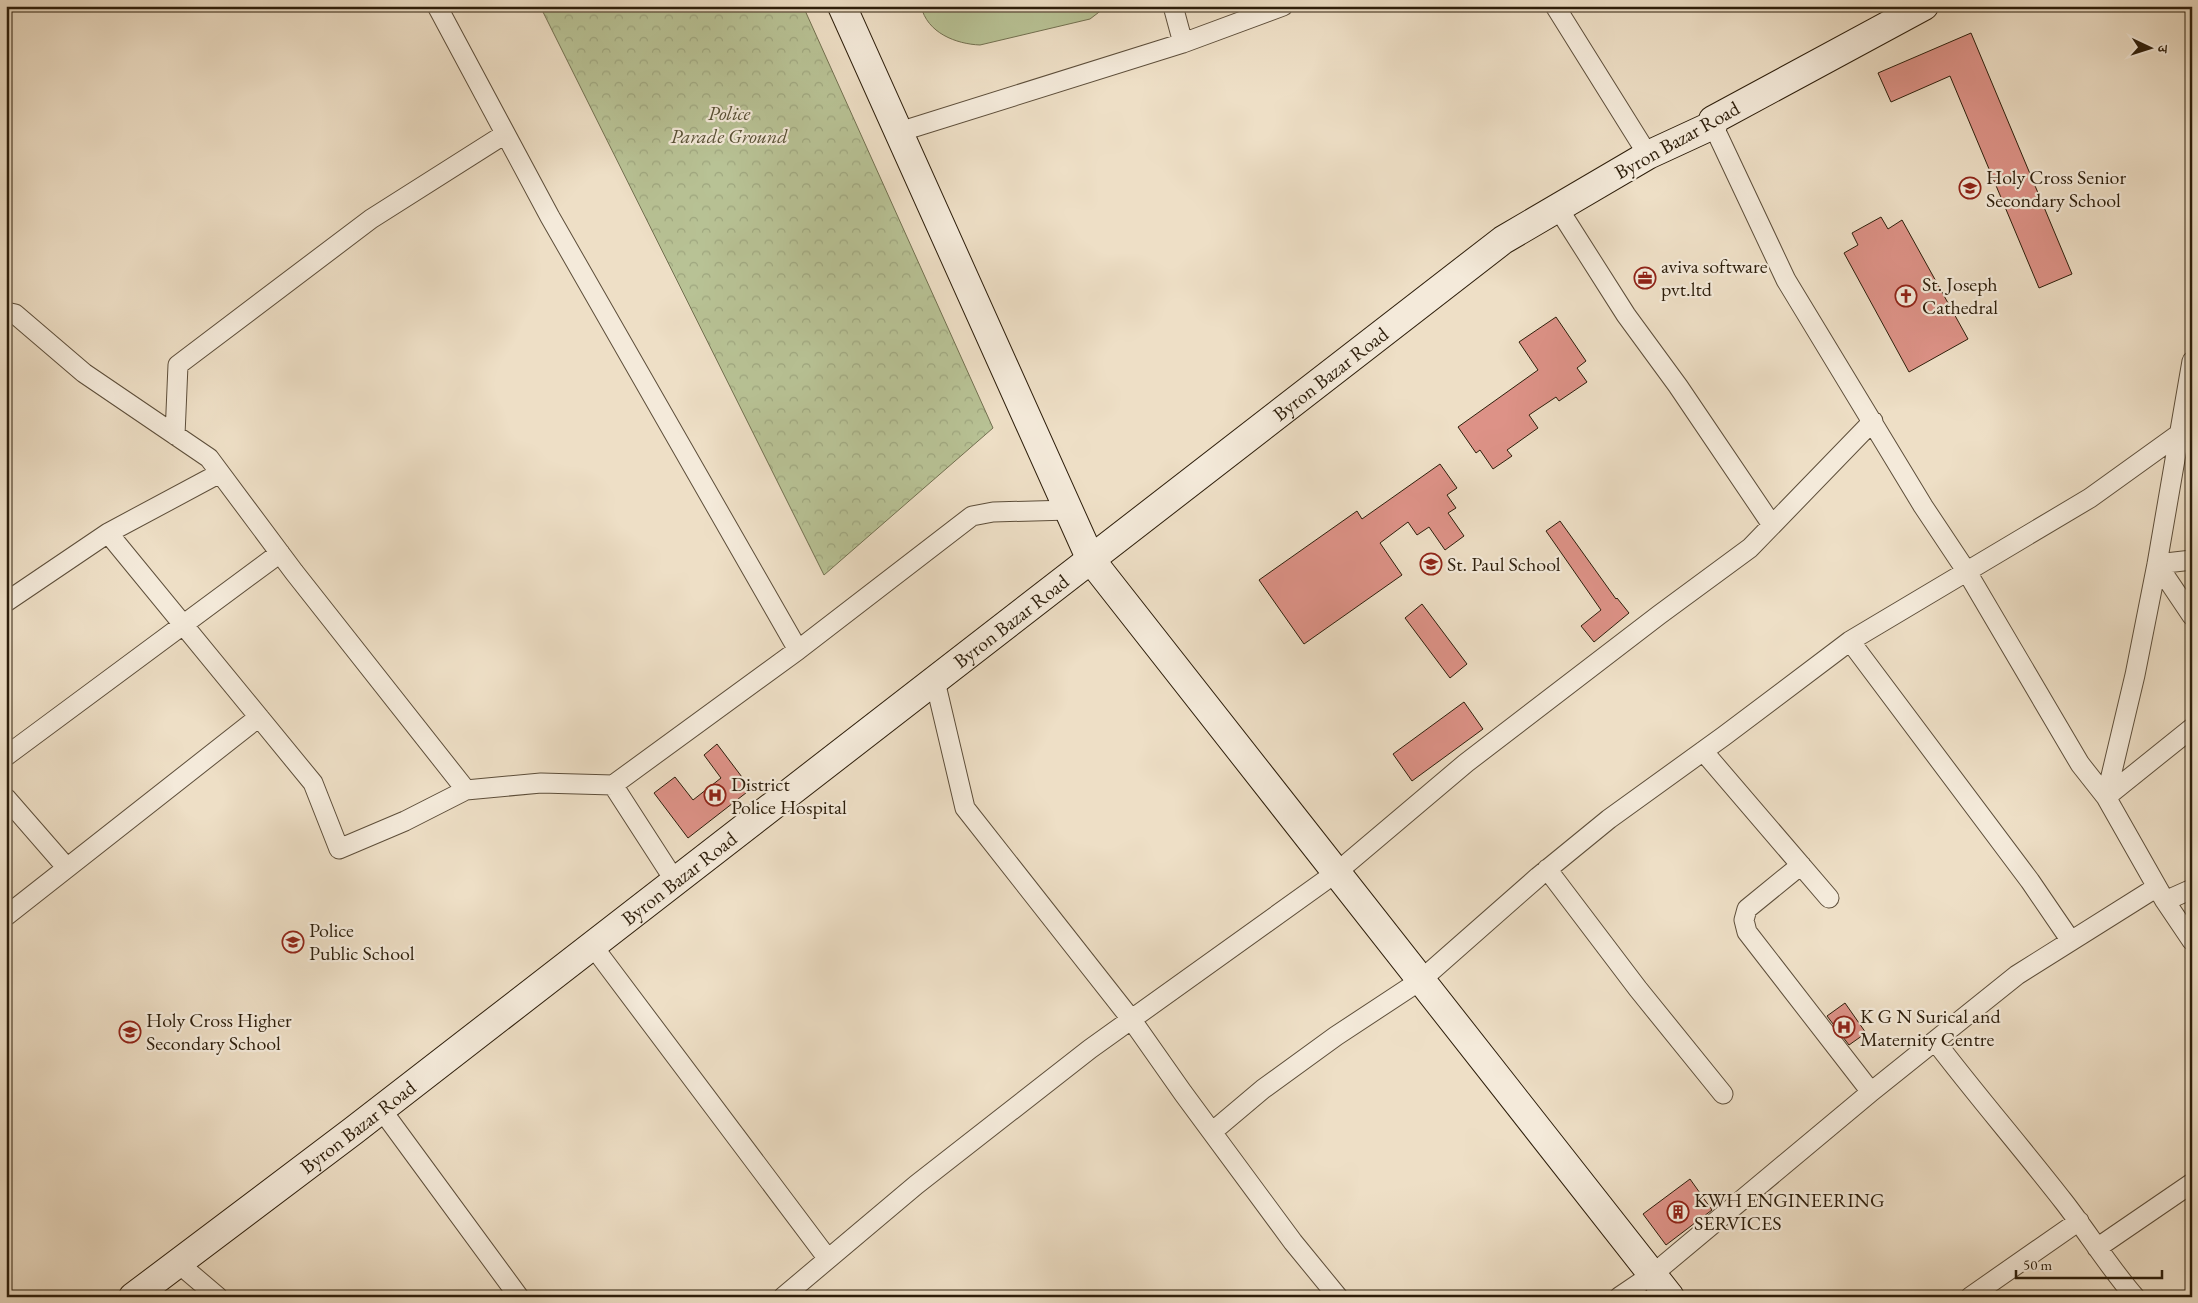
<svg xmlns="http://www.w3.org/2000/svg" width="2198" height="1303" font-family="'EB Garamond','Noto Serif Devanagari',serif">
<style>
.park{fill:url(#park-crowns);stroke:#727050}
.pitch{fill:#b8c295;stroke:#727050}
.building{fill:#dd9287;stroke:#2d1e0b}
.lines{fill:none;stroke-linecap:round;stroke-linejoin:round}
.street-casing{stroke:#5d4e3a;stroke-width:21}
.secondary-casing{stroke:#2d1e0b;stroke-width:30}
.street{stroke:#f4eada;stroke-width:19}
.secondary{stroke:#f4eada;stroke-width:28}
.labels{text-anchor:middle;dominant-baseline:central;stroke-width:4.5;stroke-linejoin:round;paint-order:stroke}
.park-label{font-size:20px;font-style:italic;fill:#574f34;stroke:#f4eada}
.street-label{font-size:20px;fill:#2d1e0b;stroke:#f4eada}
.poi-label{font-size:20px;fill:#2d1e0b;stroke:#f4eada;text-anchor:start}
</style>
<defs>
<pattern id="park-crowns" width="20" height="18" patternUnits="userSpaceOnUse" patternTransform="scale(1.25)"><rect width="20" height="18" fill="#b8c295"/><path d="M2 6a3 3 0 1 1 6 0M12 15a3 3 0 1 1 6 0" fill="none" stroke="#9ea67f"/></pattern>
</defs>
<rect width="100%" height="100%" fill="#eedfc6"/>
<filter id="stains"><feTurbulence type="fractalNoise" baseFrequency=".004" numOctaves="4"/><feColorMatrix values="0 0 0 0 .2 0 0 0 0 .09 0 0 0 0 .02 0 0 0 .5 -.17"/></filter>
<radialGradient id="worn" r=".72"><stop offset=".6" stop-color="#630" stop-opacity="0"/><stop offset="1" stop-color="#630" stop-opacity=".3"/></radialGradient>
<path class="park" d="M540,6h263l190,422 -169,147z"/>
<path class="pitch" d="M921,6h186l-17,13 -110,26c-24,-1 -53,-12 -59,-39z"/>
<path class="building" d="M1971,33l101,241 -33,14 -89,-212 -59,26 -13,-29z
M1881,217l7,12 14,-9 66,119 -59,33 -65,-119 14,-8 -6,-12z
M1556,317l30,44 -9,7 10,14 -28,19 -3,-4 -27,18 9,13 -31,22 5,6 -19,13 -13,-19 -4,3 -18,-26 80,-57 -19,-28z
M1440,464l17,24 -10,7 9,13 -8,5 16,23 -19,14 -16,-23 -12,8 -9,-13 -28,21 22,32 -98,69 -45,-64 98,-69 5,8z
M1560,521l56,78 1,-1 12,15 -35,29 -13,-16 20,-16 -55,-79z
M1422,604l45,60 -17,14 -45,-60z
M1464,702l19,27 -71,52 -19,-27z
M717,744l34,45 -63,49 -34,-45 21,-16 18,23 28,-22 -17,-23z
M1845,1003l21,30 -17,12 -22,-29z
M1690,1179l22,31 -46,35 -23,-31z"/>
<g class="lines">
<g class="street-casing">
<path id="street" d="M437,6l113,211 248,433
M1173,6l10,37
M1555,6l93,149
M1713,125l73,155 137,226 44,66 113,192 26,33 59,104 27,40
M899,132l284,-89 100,-37
M1558,208l68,107 52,71 94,139
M6,312l9,2 69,59 125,85 85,114 172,218 -61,31 -66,28 -26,-66 -205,-250
M175,435l3,-70 193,-146 134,-85
M2192,560l-35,4 35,52
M6,602l102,-69 112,-60
M1850,641l180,240 41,60
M935,681l30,127 166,211 52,74 110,149 45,55
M1703,751l126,147
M6,756l274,-203
M613,785l62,96
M466,790l75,-7 72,2 185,-135 174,-134 21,-4 77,-2
M2106,797l29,-122 22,-111 35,-203
M2106,797l86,-69
M6,798l61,70
M1801,865l-54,44 -3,11 3,12 124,160
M1547,869l91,120 85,105
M2165,901l27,-12
M6,916l253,-199
M592,945l236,314
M1935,1041c42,55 87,107 129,161 24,31 45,65 71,95
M381,1109l138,188
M1212,1132l51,-43 73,-53 85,-56 117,-103 71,-58 115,-83 126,-95 240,-143 89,-64
M2097,1248l95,-65
M178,1263l40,34
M783,1297l133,-112 174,-136 247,-177 129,-109 193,-148 91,-67 123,-127
M1619,1297l34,-23 218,-182 146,-117 140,-88
M1970,1297l109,-76"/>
</g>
<g class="secondary-casing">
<g id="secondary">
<path d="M842,6l249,554 579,737"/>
<path id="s1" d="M133,1297l220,-166 1150,-891 145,-85 65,-30v-5l211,-114"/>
</g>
</g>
<use href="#street" class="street"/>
<use href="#secondary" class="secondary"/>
</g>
<defs>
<g id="school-ring" transform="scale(1.125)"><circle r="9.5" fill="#f4eada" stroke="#8f2418" stroke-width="1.5"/><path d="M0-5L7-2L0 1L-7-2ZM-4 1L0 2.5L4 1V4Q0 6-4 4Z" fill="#8f2418"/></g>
<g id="office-ring" transform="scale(1.125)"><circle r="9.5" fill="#f4eada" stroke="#8f2418" stroke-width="1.5"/><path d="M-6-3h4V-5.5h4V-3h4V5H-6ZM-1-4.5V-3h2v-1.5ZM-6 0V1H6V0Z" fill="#8f2418"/></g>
<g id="church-ring" transform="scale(1.125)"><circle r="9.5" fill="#f4eada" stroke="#8f2418" stroke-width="1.5"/><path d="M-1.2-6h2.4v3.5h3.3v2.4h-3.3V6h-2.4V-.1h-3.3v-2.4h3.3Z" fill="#8f2418"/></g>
<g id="hospital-ring" transform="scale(1.125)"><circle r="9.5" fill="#f4eada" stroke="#8f2418" stroke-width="1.5"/><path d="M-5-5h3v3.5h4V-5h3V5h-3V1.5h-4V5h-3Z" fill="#8f2418"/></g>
<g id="building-ring" transform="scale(1.125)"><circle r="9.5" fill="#f4eada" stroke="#8f2418" stroke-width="1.5"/><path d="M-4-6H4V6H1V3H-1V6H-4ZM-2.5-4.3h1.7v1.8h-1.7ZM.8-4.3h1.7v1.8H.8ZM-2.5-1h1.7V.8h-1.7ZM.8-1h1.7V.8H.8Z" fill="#8f2418"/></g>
</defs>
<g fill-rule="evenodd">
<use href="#school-ring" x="1970" y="188"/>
<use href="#office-ring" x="1645" y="278"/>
<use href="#church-ring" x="1906" y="296"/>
<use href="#school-ring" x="1431" y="564"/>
<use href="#hospital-ring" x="715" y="795"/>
<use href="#school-ring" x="293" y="942"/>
<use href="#hospital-ring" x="1844" y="1027"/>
<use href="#school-ring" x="130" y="1032"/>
<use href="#building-ring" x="1678" y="1212"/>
</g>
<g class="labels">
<g class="park-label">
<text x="729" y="113">Police<tspan x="729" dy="23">Parade Ground</tspan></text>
</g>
<g class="street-label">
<text transform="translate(1677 140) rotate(-29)">Byron Bazar Road</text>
<text stroke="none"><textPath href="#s1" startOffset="1512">Byron Bazar Road</textPath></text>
<text stroke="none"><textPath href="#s1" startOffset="1108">Byron Bazar Road</textPath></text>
<text stroke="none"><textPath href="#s1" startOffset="688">Byron Bazar Road</textPath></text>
<text stroke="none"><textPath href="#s1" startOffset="282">Byron Bazar Road</textPath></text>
</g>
<g class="poi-label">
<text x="1986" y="177">Holy Cross Senior<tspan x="1986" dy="23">Secondary School</tspan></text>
<text x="1661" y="266">aviva software<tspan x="1661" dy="23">pvt.ltd</tspan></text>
<text x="1922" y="284">St. Joseph<tspan x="1922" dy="23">Cathedral</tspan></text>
<text x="1447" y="564">St. Paul School</text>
<text x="731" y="784">District<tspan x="731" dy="23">Police Hospital</tspan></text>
<text x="309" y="930">Police<tspan x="309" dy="23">Public School</tspan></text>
<text x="1860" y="1016">K G N Surical and<tspan x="1860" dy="23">Maternity Centre</tspan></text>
<text x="146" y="1020">Holy Cross Higher<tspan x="146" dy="23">Secondary School</tspan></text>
<text x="1694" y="1200">KWH ENGINEERING<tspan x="1694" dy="23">SERVICES</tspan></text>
</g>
</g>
<rect width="2198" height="1303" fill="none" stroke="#eedfc6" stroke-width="25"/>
<rect x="8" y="8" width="2183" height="1288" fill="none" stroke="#2d1e0b" stroke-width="2.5"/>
<rect x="12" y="12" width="2173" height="1278" fill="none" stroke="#2d1e0b"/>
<g transform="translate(2150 48) rotate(94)" stroke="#f4eada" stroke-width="4" paint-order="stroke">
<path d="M0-4L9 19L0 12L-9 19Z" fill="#2d1e0b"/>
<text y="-8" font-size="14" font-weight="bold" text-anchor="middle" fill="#2d1e0b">उ</text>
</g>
<path d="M2016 1270v8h146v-8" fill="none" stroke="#2d1e0b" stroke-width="2.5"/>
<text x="2023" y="1270" font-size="15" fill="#2d1e0b" stroke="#f4eada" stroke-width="4" paint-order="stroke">50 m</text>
<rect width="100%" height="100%" filter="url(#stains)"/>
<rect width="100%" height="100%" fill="url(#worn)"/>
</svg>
